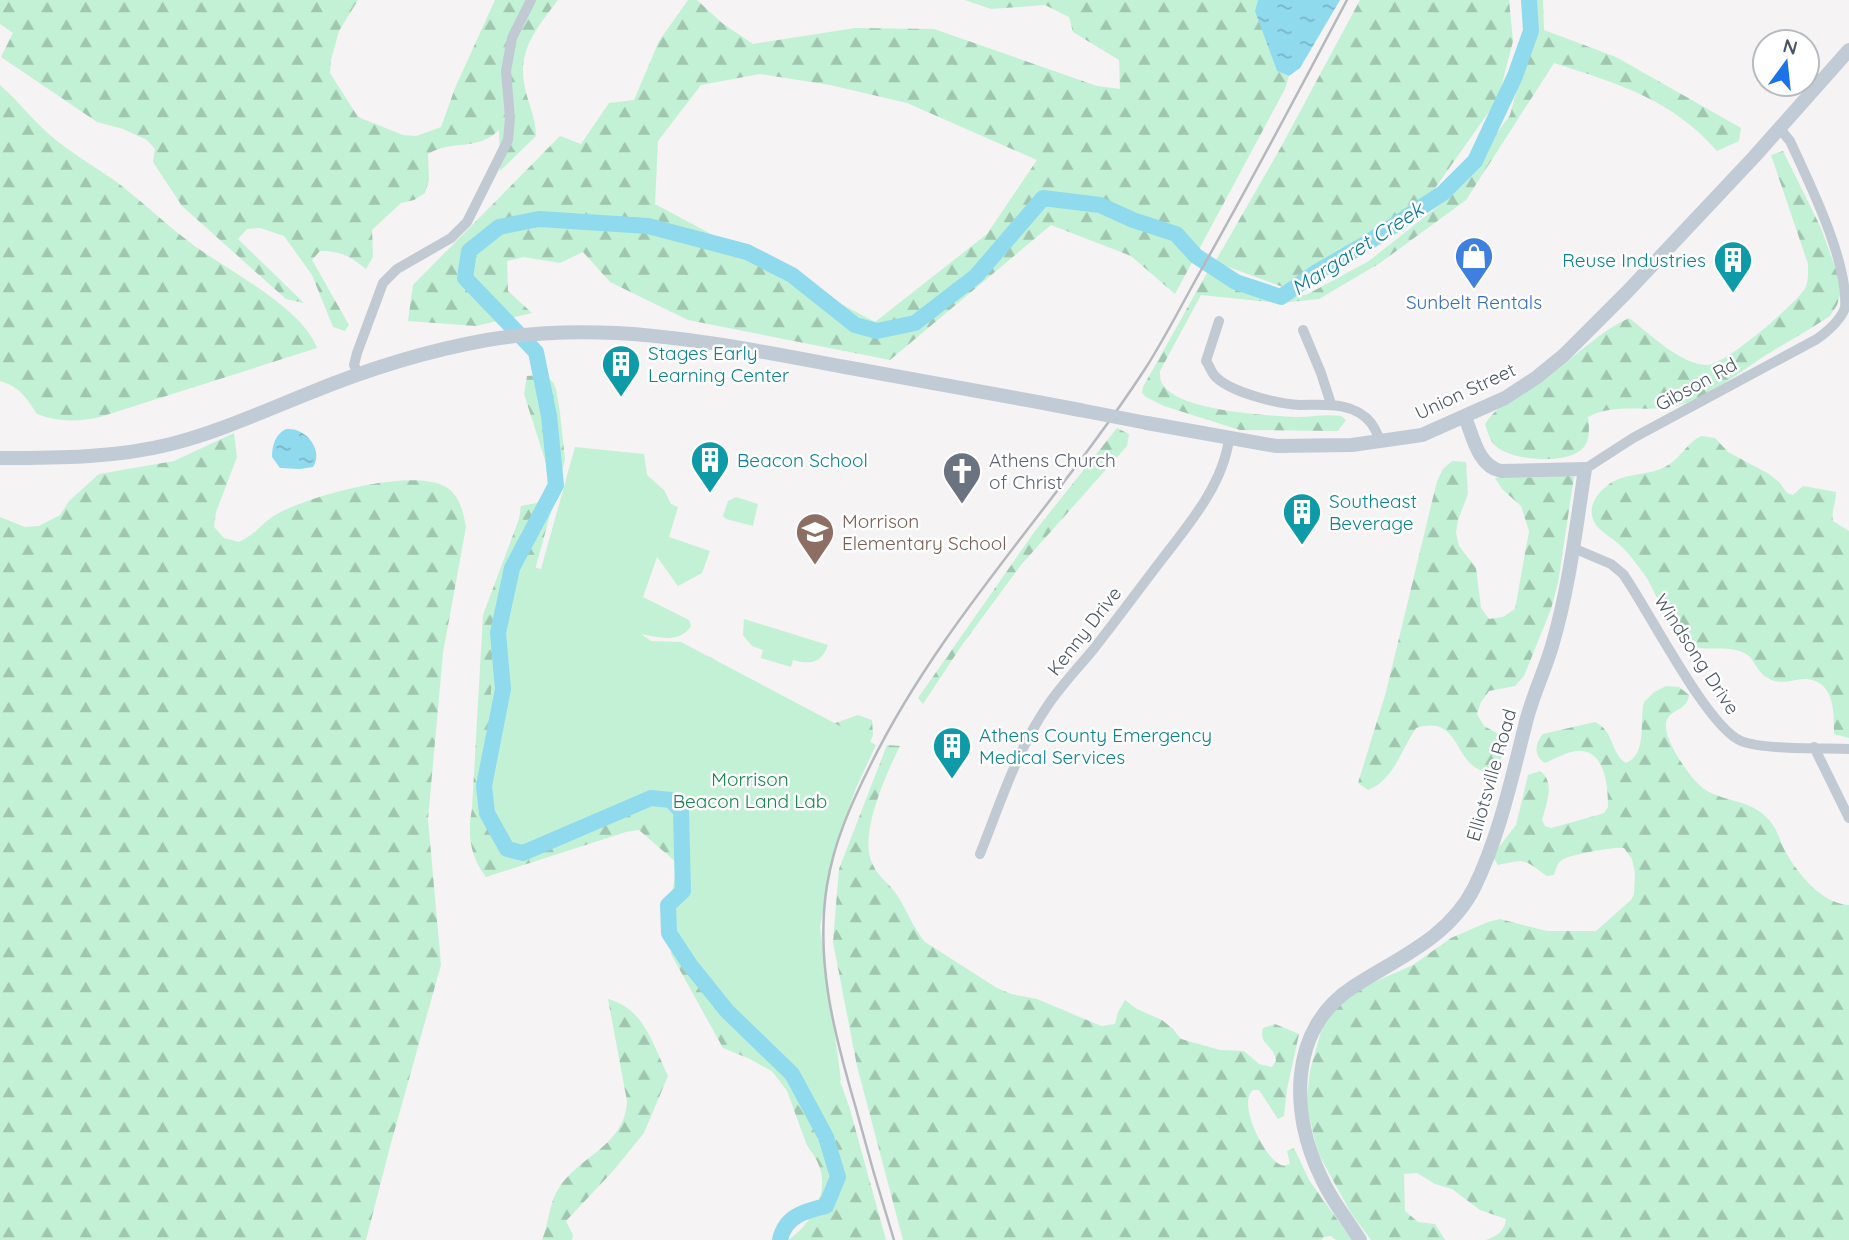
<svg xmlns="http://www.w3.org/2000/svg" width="1849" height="1240" font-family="Quicksand,sans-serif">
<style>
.forest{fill:url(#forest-firs);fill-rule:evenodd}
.park{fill:#c3f1d5}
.water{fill:url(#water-ripples)}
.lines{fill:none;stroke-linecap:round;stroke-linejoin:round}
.river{stroke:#90daee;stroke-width:16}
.street{stroke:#c1cad2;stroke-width:10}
.secondary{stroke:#c1cbd6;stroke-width:14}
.rail{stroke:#b5b8bd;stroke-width:2.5}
.secondary-bridge{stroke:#c1cbd6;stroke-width:14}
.labels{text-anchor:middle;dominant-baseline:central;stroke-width:5;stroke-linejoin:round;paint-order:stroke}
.culture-label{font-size:19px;fill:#0d838f;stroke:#fff;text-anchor:start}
.shop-label{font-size:19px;fill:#366cbe;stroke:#fff}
.street-label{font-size:19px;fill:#4a5661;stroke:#fff}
.worship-label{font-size:19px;fill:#5b616d;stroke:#fff;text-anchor:start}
.education-label{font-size:19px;fill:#785e54;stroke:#fff;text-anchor:start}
.park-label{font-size:19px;fill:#17864f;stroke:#fff}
.water-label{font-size:21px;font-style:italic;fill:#0c7c9b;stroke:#fff}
</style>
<defs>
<pattern id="forest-firs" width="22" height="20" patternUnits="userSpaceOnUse" patternTransform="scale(1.75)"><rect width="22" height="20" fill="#c3f1d5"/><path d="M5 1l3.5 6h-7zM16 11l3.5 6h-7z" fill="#a0c6b0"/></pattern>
<pattern id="water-ripples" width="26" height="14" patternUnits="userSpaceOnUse" patternTransform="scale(1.75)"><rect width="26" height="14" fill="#90daee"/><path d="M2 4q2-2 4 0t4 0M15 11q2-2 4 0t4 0" fill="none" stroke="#78b4c4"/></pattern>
</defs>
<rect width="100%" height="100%" fill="#f5f3f3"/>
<path class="forest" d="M0,0h358l-19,31 -8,29 -1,13 28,44 45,18 13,1 25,-9 14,-39 40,-88h63c-19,25 -40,49 -34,83 3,19 12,34 12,53l-36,35 -1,-41c-23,22 -46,9 -71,24l1,26 -4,13 -11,7 -13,3 -29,27 1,27 -7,12c-17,-13 -24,-18 -46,-18l-8,9 37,65 -4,6 -12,-4 -21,-52 -28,-39 -24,-8 -13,1 -9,10 66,64 -18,-4 -104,-93 -29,-44 2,-13 -8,-9 -24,-11 -26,-7 -96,-65 12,-24 -13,-9z
M688,0h9l25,23 31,21 102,-16 79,1 163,57 23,3 -1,-29 -46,-28 -4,-15 -24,-12 -54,4 -26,-9h293l-2,11 21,60 12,5 -4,13 -110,205 -44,-38 -80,-31 -161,135 -202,-40 -78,-38 -27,-30 -23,11 -36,-6 -17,4 1,30 24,22 -56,13 -68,-5 5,-36 147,-149 21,8 28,-41 25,-3 25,-59zM760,74l70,11 77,18 130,57 -50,74 -112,88 -220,-118 3,-63 43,-56z
M1360,0h149l4,41 -15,58 -70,99 -137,92 -76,-28 66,-115z
M1529,0h14l1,30 72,27 125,71 -2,13 -22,10c-45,-52 -101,-68 -163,-88l-88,137 -86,63 -61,36 -39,4 -79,-8 -41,76c0,6 0,11 4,15 17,25 105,30 134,31 14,0 29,-3 43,-1l5,4 -8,11 -98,-1 -76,-24 -18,-9 -4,-4 1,-6 65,-116 38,10 26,13 34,1 63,-34 82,-65 59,-81 23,-86z
M0,85c21,18 35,39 57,56 18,14 38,26 57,39 27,20 51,44 78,64 36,27 110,63 125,104l-217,69c-22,5 -42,5 -63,-3 -11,-17 -17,-27 -37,-33z
M1783,151l38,77 18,50 2,14 -4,13 -7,11c-21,14 -43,26 -64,39 -26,17 -59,43 -89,51 -30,7 -62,-4 -89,11 1,8 2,20 -2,27 -12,22 -71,17 -88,4 -8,-6 -10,-15 -13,-24 15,-24 47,-36 69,-52 25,-19 47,-41 75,-54 20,15 52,47 78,47 18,0 85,-58 97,-75 5,-8 4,-17 4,-26l-37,-109z
M540,375l7,2 6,5 3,7 4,24 5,47 -30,110 95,73 57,14h24l76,55 43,13 28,-10 14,5 1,15 -44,108 -15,83 11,114 24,66 37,134h-98c24,-16 44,-50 29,-79 -3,-7 -8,-11 -11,-18 -8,-22 -16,-44 -24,-66l-32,-18 -27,-11 -52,-94 7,-90 -39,-34 -13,2 -140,45c-16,-20 -19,-44 -14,-68l11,-194 36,-96 2,-13 16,-3 9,-11 2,-7 -2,-22 -22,-69 3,-18z
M1117,428l12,6 -2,12 -106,119 -59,80 -39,59 -5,-6 117,-167z
M234,433l3,24 -21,55 -2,15 10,11 15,4c18,-8 23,-20 38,-28 32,-18 141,-49 172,-25 12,10 14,24 17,38l-23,126 -15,166 13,146 -50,178 -25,97h-366v-723l25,10 14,-1 21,-11 9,-14 30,-27 75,-13z
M1701,436l14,2 13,14 41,22 10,8 8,11 6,2 10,-9 33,6c0,11 -5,19 -3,29l16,10v207l-15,-4c0,-21 1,-52 -27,-55 -11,-1 -20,5 -32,2 -19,-5 -19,-22 -29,-27 -19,-11 -43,0 -62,-11 -15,-9 -28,-53 -40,-69 -6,-8 -13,-18 -20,-25 -8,-9 -21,-15 -28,-24 -12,-18 3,-35 18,-44 16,-8 36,-6 51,-14 14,-7 22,-24 36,-31z
M1452,461l14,1 2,32 -10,26 -2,13 3,13 17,22 5,40 8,11 14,-2 12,-8 14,-78 -8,-25 -19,-17 -7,-11 53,-1 13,-3 13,3 -16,106 -7,26 -27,67 -9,10 -26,5 -8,11 -4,12 7,12 24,13 -9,25 -10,8c-4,-1 -8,-1 -11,-3 -24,-12 -20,-54 -62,-41 -15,22 -22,52 -48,62l-10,-7 28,-91 51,-211 6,-12z
M1666,686l13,1 10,8c-2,21 -31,11 -21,42 5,15 26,48 41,55 20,10 43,9 58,26 9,8 13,22 18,33 12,22 37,53 64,54v335h-363c11,-4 19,-9 20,-21l-26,-9 -28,-21 -17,-5 -18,-11 -13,1 1,37 13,11 17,2 10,16h-74l-20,-27 -33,-60 -12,-49 4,-33 11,-40 11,-21 22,-19 59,-26 38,-27 37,-16 12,-3 47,12h49l35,-31 3,-6 1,-21 -3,-14 -8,-11c-7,-2 -57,7 -62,12 -5,3 -6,9 -8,15l-7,1c-24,-17 -19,-17 -49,-11l-4,-6 1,-7 21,-27 12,-50 12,-4c16,11 6,34 2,49l3,6 6,2 47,-13 6,-2 4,-6c0,-19 -2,-59 -32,-56 -10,1 -22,8 -31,12 -12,-7 -10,-20 -2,-29l52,-12c19,8 15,31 31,41 22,-9 13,-43 18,-61l10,-10z
M887,745l13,1c-13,26 -43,91 -27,119 5,12 17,19 24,30 10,15 16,33 28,47l72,46 14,6 26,5 64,27 14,-2 3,-12 7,-12 12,9 25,11 11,9 8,10 39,11 24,1 15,13 13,3 4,-6c-1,-15 -18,-17 -13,-33l12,-4 24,10 -12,55 -3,27 -6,3 -19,-29h-6c-16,13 11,66 26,74 5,3 6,1 11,0l-3,-13 6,-3 3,4 13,28 43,60h-16l-5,-4 -7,1 -3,3h-418l-46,-174 -24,-124 6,-73z
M608,999c37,10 45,46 60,77l-24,57 -31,38 -47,50 7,14 -1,5h-30c7,-16 7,-38 17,-52 21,-33 66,-42 68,-87z"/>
<path class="park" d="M575,447l69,7 3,21 17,15 7,14 7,3 -9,30 41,14 -8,22 -24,13 -21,-29 -14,40 46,23 2,6c-11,18 -34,11 -50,8l10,7 30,1 195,103 -20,43 -19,54 -17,85 21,153 -32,39 -144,-185 13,-76 -45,-50 -110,51 -35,-65 5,-172 19,-60 29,7z
M736,497l22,7 -5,22 -27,-7 -3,-3 5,-15z
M744,619l84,26c-6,18 -18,20 -35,15l-2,7 -30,-9 2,-8 -11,-4 -9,-11z"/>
<path class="water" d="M1258,0h82l-40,68 -11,8 -12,-5 -22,-60z
M286,429c20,-2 38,21 27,38l-13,2 -20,-1 -8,-11c0,-11 3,-23 14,-28z"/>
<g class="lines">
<path class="river" d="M780,1240c5,-24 25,-29 46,-34l12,-29 -12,-40 -34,-63 -65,-63 -37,-46 -21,-32 -1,-28 15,-14 -2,-80 -10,-11 -20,-2 -128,55 -16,-4 -20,-36 -3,-27 19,-97 -5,-56 14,-65 44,-83 -7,-69 -13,-64 -71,-74 4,-27 30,-24 40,-8 109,7 99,26 45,23 63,50 22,6 38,-8 61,-47 67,-78 57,7 33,15 43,14 20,22 40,26 45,15 34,-24 52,-30 76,-50 32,-32 40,-85 16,-45 -2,-31"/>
<path class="street" d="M1219,321l-13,40c3,4 5,10 8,14 14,17 64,29 86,30 23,0 54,-4 71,18 4,5 7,13 10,19
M1303,330l18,43 10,31
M359,375l-5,-10 3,-12 26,-70 14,-14 54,-31 16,-16 41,-82 2,-22 -4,-47 6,-33 19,-38
M1585,469l48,-31 184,-99c11,-8 23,-18 28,-31 4,-45 -36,-126 -55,-167l-10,-12
M1573,548l38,16 12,10c25,35 84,153 118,167 23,9 81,7 108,8
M1814,747l35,71
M980,854c20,-50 37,-104 68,-149 13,-19 29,-36 44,-54 24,-30 47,-62 71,-93 27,-35 60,-74 66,-119"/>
<path class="secondary" d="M1147,423l129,23 76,-1 70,-10 83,-37 32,-21 27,-22 63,-63 127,-135 95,-107
M0,458c57,0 116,0 171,-14 47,-12 91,-32 136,-50 58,-24 118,-43 180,-54 124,-21 238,5 358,27 79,15 157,28 235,43
M1360,1240c-13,-21 -29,-40 -39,-63 -31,-63 -33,-148 32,-190 44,-29 95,-48 121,-99 25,-51 37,-107 51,-162 6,-27 19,-53 27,-80 17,-57 24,-118 33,-177l-84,2c-23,-5 -28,-34 -36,-54"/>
<path class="rail" d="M894,1240c-14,-45 -27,-90 -39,-135 -21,-72 -40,-144 -28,-220 7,-43 24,-81 43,-119 71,-145 187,-262 275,-397 20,-31 37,-65 55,-97 51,-90 99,-181 147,-272"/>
<path class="secondary-bridge" d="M1080,410l67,13"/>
</g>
<defs>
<g id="shop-pin" transform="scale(2.0125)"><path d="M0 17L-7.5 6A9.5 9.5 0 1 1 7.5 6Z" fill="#3f7fe0" stroke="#fff"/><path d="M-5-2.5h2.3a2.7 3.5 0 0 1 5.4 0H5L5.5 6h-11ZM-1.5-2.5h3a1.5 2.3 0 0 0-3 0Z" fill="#fff"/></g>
<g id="building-pin" transform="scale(2.0125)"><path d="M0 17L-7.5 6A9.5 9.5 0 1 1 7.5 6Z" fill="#0f9aa8" stroke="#fff"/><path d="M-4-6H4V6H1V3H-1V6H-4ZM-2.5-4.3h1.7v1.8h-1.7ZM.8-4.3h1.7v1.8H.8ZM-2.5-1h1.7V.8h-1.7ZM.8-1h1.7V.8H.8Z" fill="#fff"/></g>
<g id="church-pin" transform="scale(2.0125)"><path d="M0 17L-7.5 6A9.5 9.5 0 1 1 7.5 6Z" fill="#6b7280" stroke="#fff"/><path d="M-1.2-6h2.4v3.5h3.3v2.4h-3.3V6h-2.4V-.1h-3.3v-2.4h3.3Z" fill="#fff"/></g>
<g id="school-pin" transform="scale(2.0125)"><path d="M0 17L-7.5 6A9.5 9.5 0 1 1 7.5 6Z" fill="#8d6e63" stroke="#fff"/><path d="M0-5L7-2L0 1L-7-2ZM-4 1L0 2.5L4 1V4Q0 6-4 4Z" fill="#fff"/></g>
</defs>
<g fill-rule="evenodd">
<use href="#shop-pin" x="1474" y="256"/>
<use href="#building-pin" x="1733" y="260"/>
<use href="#building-pin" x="621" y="364"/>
<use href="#building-pin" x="710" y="460"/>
<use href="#church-pin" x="962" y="471"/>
<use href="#building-pin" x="1302" y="512"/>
<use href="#school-pin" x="815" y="532"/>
<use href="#building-pin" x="952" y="746"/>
</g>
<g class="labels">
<g class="culture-label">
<text x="1706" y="260" text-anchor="end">Reuse Industries</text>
<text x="648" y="353">Stages Early<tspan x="648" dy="22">Learning Center</tspan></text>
<text x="737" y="460">Beacon School</text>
<text x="1329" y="501">Southeast<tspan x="1329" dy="22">Beverage</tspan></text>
<text x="979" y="735">Athens County Emergency<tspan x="979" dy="22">Medical Services</tspan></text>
</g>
<g class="shop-label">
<text x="1474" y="302">Sunbelt Rentals</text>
</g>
<g class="street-label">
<text transform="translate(1696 384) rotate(-29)">Gibson Rd</text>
<text transform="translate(1465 391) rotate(-25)">Union Street</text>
<text transform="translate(1084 631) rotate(-52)">Kenny Drive</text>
<text transform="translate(1697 654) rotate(57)">Windsong Drive</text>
<text transform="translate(1491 775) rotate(-74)">Elliotsville Road</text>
</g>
<g class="worship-label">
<text x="989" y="460">Athens Church<tspan x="989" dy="22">of Christ</tspan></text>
</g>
<g class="education-label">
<text x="842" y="521">Morrison<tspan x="842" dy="22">Elementary School</tspan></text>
</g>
<g class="park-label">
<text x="750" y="779">Morrison<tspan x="750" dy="22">Beacon Land Lab</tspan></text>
</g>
<g class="water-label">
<text transform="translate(1357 248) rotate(-33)">Margaret Creek</text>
</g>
</g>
<g transform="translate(1786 63) rotate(15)"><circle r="33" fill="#ffffff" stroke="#b7bbc0" stroke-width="2"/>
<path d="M0-5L12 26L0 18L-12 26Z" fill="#1a73e8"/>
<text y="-10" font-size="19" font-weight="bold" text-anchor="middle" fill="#4a5661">N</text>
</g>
</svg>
